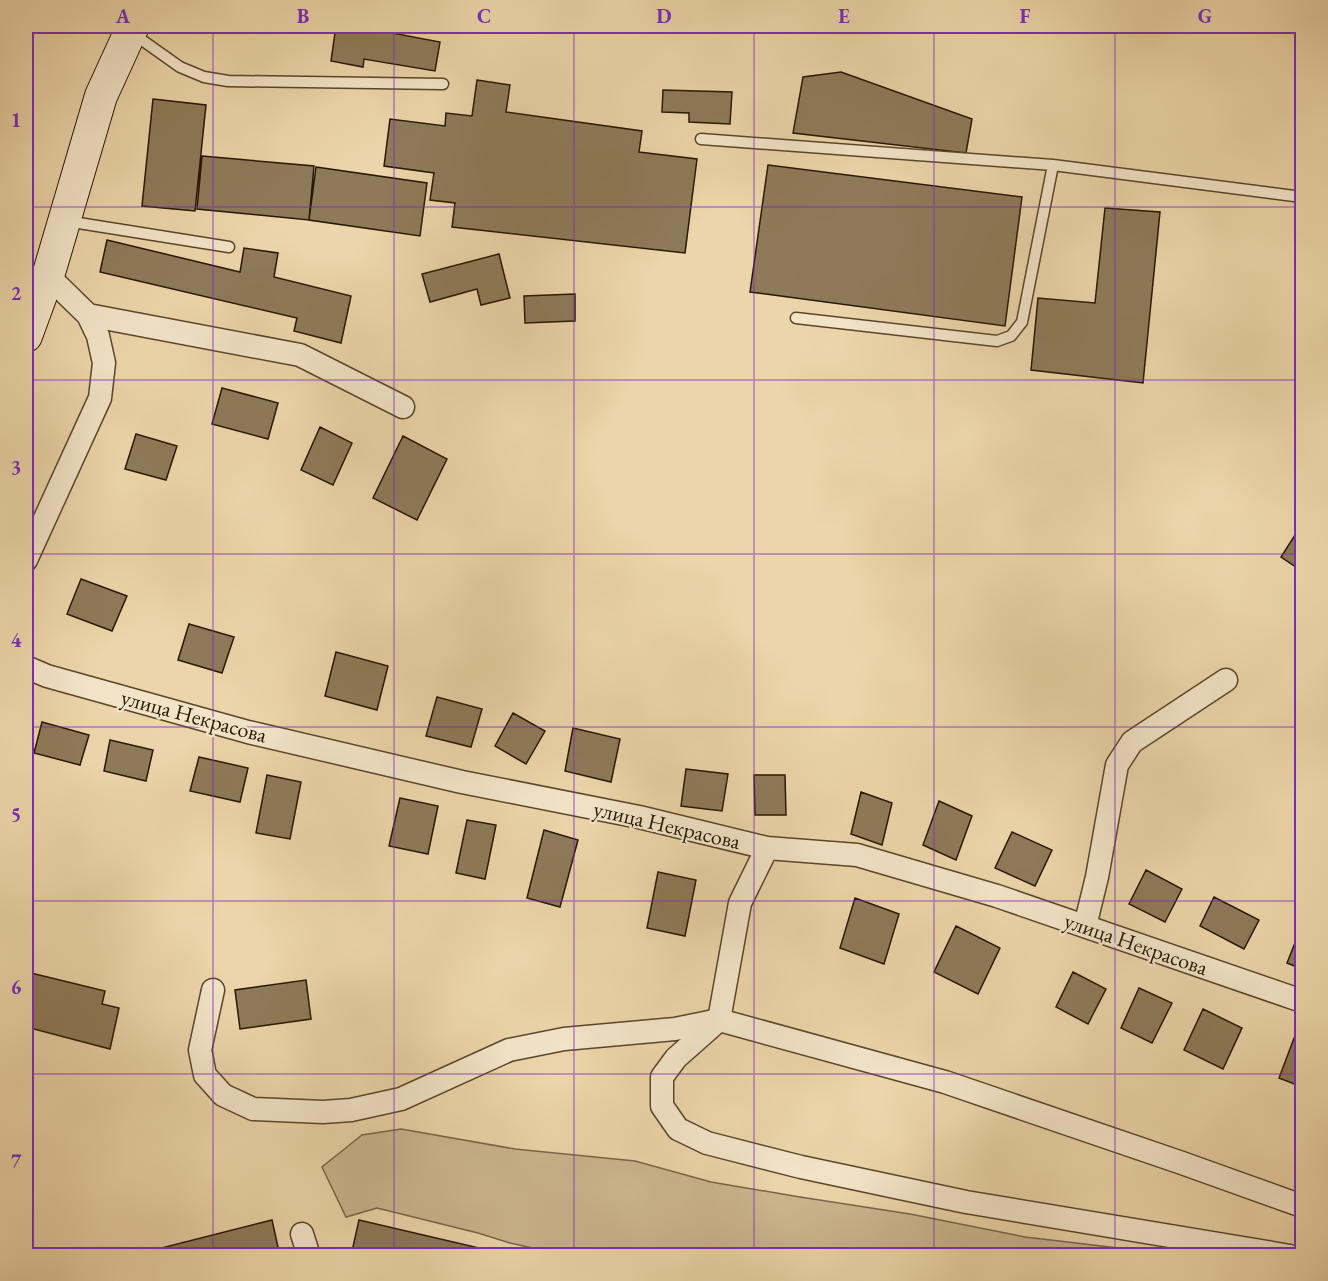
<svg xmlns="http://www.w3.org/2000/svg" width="1328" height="1281" font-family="'EB Garamond',serif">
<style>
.green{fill:#cbb58d;stroke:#7a6647;stroke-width:1.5}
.building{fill:#8e7a59;stroke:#281701;stroke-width:1.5}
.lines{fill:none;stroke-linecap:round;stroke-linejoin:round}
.lane-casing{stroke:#59462b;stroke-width:13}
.street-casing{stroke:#59462b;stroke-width:25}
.secondary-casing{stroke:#281701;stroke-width:34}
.lane{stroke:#f3e4c8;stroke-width:10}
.street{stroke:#f3e4c8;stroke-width:22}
.secondary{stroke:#f3e4c8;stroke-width:32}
.grid{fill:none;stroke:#7b2cbf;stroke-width:1.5;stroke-opacity:0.55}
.labels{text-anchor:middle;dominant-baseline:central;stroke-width:4.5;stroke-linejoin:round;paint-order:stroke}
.street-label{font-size:22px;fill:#281701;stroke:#f3e4c8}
.neatline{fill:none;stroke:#7b2cbf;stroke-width:2}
.grid-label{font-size:20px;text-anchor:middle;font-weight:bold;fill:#7b2cbf}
</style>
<rect width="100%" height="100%" fill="#ecd5aa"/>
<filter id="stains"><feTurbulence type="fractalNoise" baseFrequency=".00333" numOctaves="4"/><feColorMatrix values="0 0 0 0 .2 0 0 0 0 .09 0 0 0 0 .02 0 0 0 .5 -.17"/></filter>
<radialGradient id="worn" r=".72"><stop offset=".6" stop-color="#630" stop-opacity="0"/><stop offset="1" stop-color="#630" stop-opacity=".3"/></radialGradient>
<path class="green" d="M401,1129l114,20 120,12 76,21 89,15 110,17 115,23 102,12 92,6 -650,1 -59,-13 -32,-10 -101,-25 -31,9 -24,-50 40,-32z"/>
<path class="building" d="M336,26h57l-1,7 48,9 -5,29 -71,-12 -1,8 -32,-6z
M841,72l131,47 -6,34 -173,-20 10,-56z
M477,80l33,5 -4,27 136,19 -3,21 58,7 -12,94 -233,-26 3,-24 -25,-3 4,-27 -50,-7 6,-47 55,7 1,-13 26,3z
M663,90l69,2 -2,32 -41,-2v-9l-27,-1z
M153,99l53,6 -11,106 -53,-5z
M202,156l112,10 -5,54 -112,-11z
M768,165l254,32 -17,129 -255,-34z
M316,167l111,16 -7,53 -111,-16z
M1105,208l55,4 -17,171 -112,-13 7,-72 57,5z
M107,240l133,32 4,-24 34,5 -4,24 77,19 -10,47 -47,-12 3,-13 -197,-46z
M499,254l11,44 -29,7 -4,-16 -47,13 -8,-28z
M575,294v27l-50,2 -1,-27z
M222,388l56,15 -10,36 -56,-15z
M320,427l32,16 -19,42 -32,-15z
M136,434l41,12 -11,34 -41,-11z
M403,436l44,23 -30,61 -44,-22z
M1302,524v47l-21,-14z
M81,579l46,17 -15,35 -45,-17z
M189,624l45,13 -12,36 -44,-13z
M336,652l52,14 -11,44 -52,-14z
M437,697l45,12 -11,38 -45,-11z
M513,713l32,18 -19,33 -31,-18z
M42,722l47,13 -9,30 -46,-12z
M573,728l47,11 -9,43 -46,-11z
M110,740l43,10 -7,31 -42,-10z
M199,757l49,11 -8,34 -50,-11z
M686,769l42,5 -6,37 -41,-5z
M267,775l34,7 -11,57 -34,-6z
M754,775h31l1,40h-31z
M861,792l31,11 -10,42 -31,-11z
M400,798l38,8 -10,48 -39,-8z
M939,801l33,15 -16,44 -33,-15z
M467,820l29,5 -11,54 -29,-6z
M544,830l34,10 -18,67 -33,-9z
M1012,832l40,18 -17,36 -40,-18z
M1146,870l36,19 -17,33 -36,-18z
M658,872l38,8 -11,56 -38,-8z
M1214,897l45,23 -15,29 -44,-23z
M855,898l44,16 -15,50 -44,-16z
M956,926l44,22 -22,46 -44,-22z
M1300,930l2,1v38l-15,-6z
M1073,972l33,17 -18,35 -32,-17z
M31,973l74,18 -3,13 17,4 -9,41 -84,-22v-46l3,1z
M306,980l5,39 -71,10 -5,-39z
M1139,988l33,15 -20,40 -31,-15z
M1203,1009l39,19 -19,41 -39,-19z
M1296,1033l6,2v52l-23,-9z
M272,1220l8,36h-150z
M359,1220l154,36h-162z"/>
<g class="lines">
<g class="lane-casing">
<path id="lane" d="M132,33l48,34 24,10 24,4 215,3
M701,139l352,26 249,32
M66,221l163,26
M796,318l201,23 14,-5 11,-14 31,-157"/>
</g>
<g class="street-casing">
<path id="street" d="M88,315l212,40 103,52
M26,560l74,-162 4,-35 -6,-27 -10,-21 -40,-39
M26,667l21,9 201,56 214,50 177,35 128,31 90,7 140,41 305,105
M767,848l-27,55 -21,117 -43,38 -14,19v29l16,23 29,14 94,24 165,35 324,54
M1085,926l12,-49 20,-112 15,-23 94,-62
M213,990l-13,60 5,25 18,20 30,14 70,3 28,-2 50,-11 108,-49 55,-11 111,-10 44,-9 226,62 237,81 120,43
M302,1234l7,22"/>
</g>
<g class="secondary-casing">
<path id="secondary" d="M26,336l22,-60 53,-180 32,-70"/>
</g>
<use href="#lane" class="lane"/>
<use href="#street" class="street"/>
<use href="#secondary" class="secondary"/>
</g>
<path class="grid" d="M213,26v1230M394,26v1230M574,26v1230M754,26v1230M934,26v1230M1115,26v1230M26,207h1276M26,380h1276M26,554h1276M26,727h1276M26,901h1276M26,1074h1276"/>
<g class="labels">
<g class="street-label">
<text transform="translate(194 716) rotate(15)">улица Некрасова</text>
<text transform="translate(667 825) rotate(13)">улица Некрасова</text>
<text transform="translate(1136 944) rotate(19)">улица Некрасова</text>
</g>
</g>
<rect width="1328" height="1281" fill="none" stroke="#ecd5aa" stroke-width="66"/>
<rect x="33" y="33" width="1262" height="1215" class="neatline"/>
<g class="grid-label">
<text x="123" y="23">A</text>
<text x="303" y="23">B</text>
<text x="484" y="23">C</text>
<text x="664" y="23">D</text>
<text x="844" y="23">E</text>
<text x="1025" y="23">F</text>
<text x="1205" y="23">G</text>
<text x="16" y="127">1</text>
<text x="16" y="300">2</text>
<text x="16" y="474">3</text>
<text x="16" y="647">4</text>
<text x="16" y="821">5</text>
<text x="16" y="994">6</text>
<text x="16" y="1168">7</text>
</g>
<rect width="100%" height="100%" filter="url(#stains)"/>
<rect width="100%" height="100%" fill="url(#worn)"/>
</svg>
